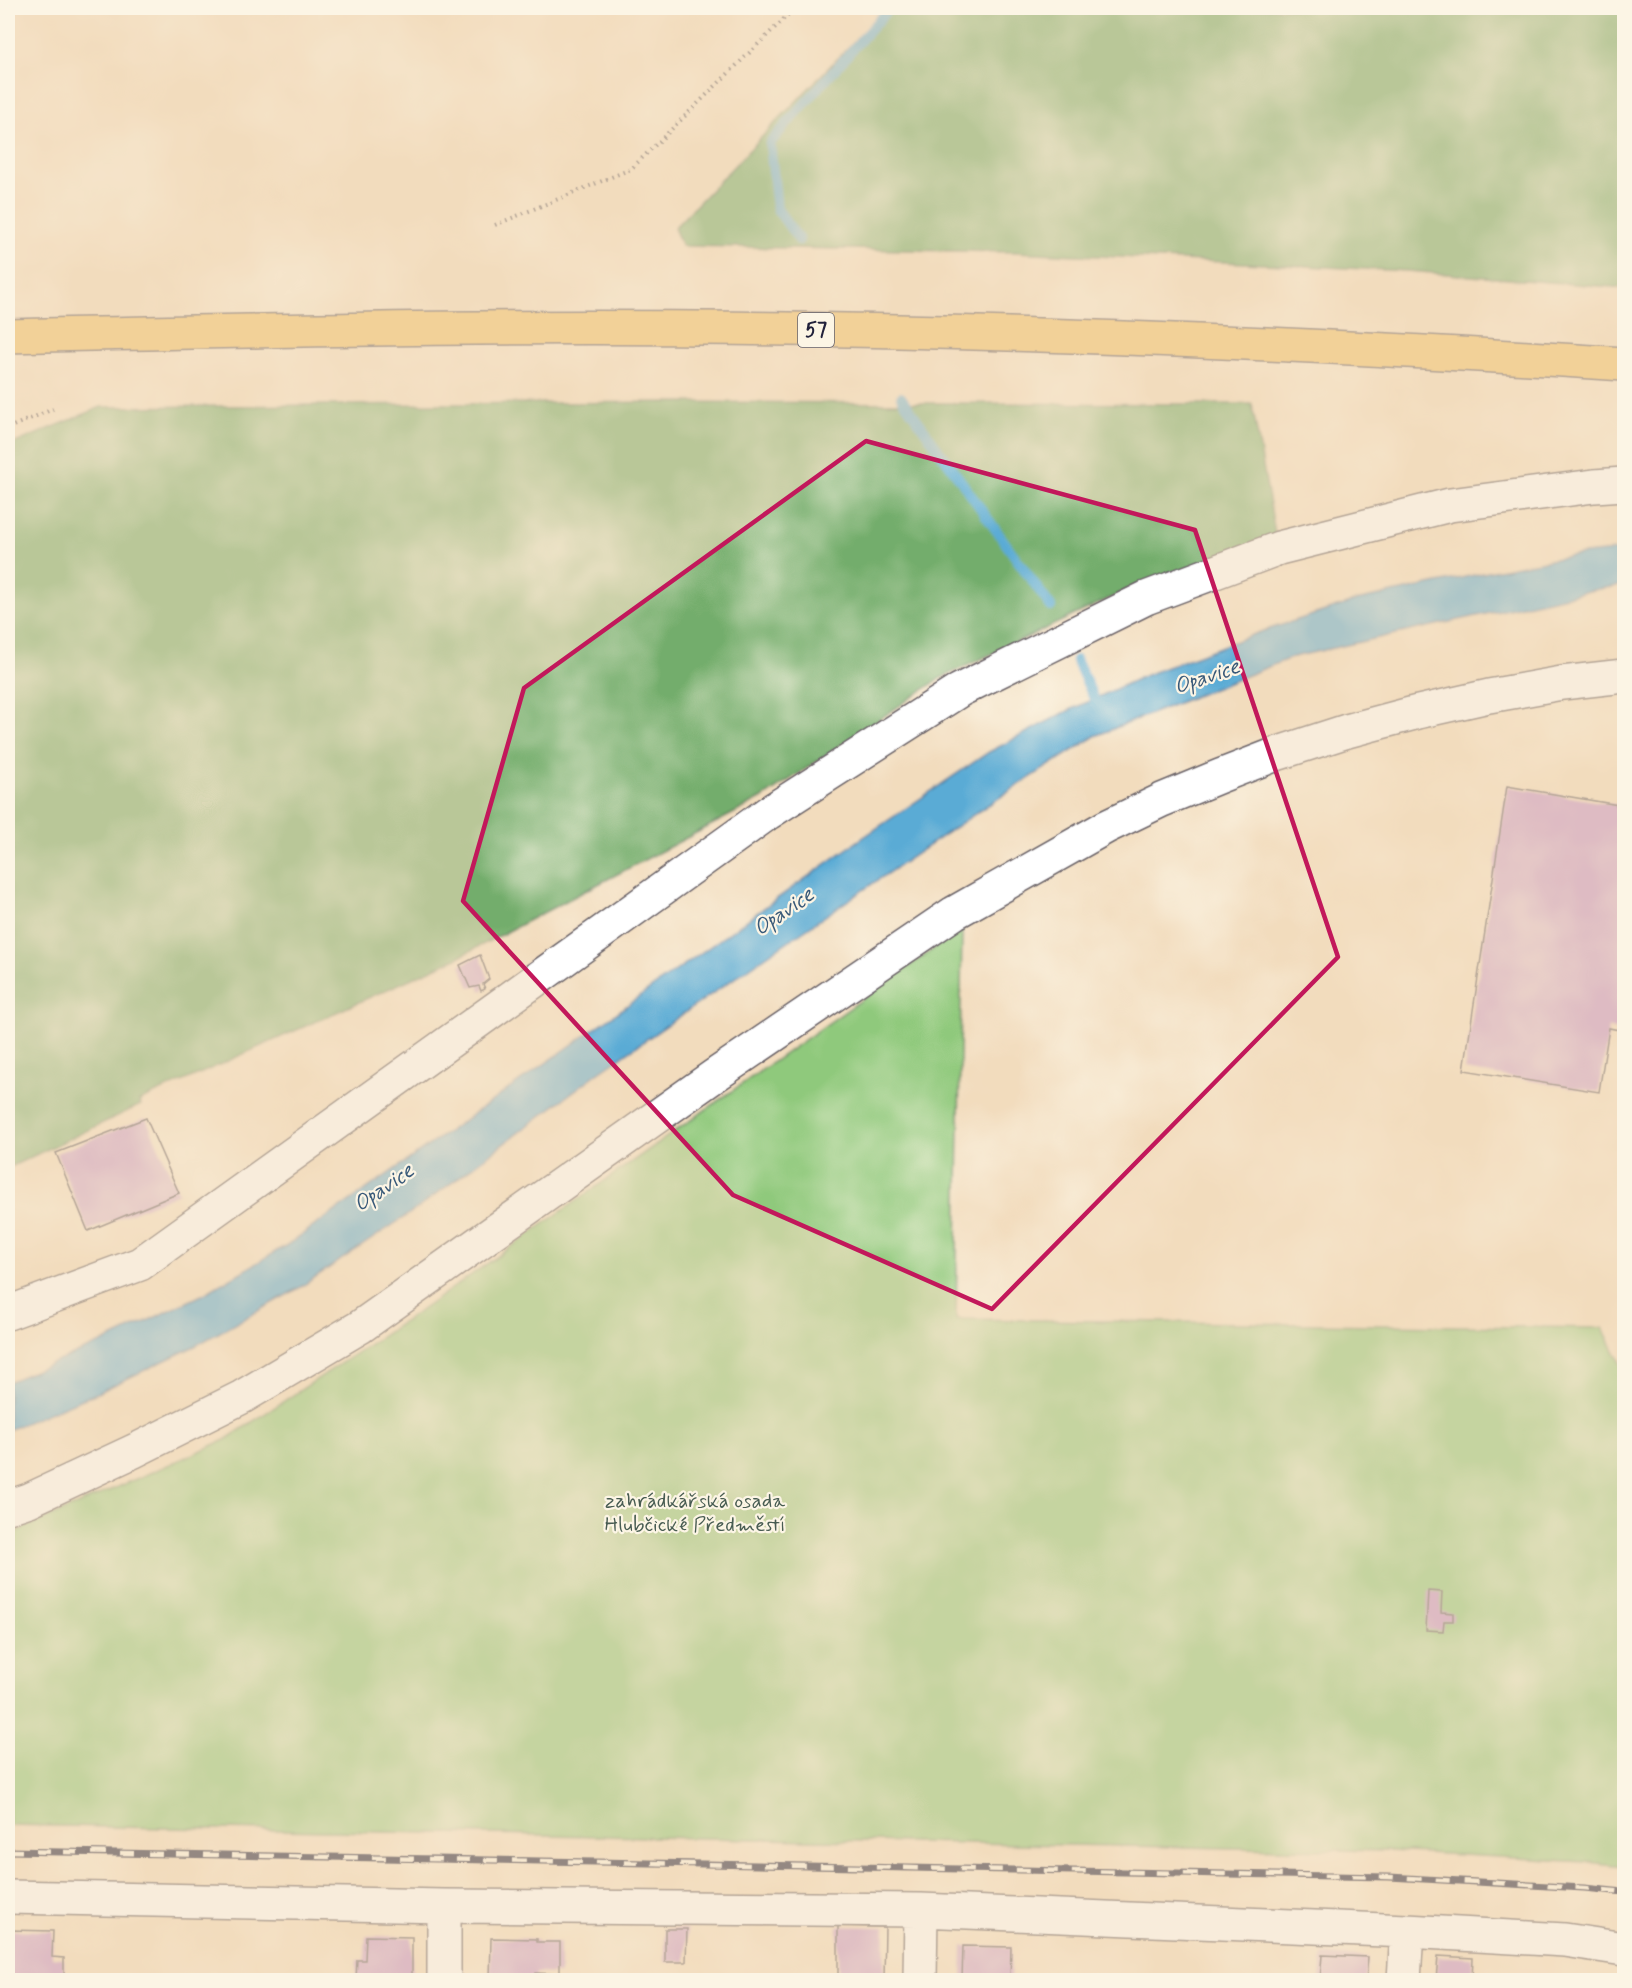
<svg xmlns="http://www.w3.org/2000/svg" width="1632" height="1988" font-family="Mynerve,sans-serif">
<style>
.green{fill:#8fc97c;stroke:#58765c;stroke-width:1.5}
.forest{fill:#73ad6c;stroke:#4a6854;stroke-width:1.5}
.water{fill:#5aabd5;stroke:#3e6688;stroke-width:1.5}
.lines{fill:none;stroke-linecap:round;stroke-linejoin:round}
.stream{stroke:#5aabd5;stroke-width:10}
.building{fill:#c593c9}
.minor-casing{stroke:#6b6368;stroke-width:36}
.major-casing{stroke:#6b6368;stroke-width:36}
.path{stroke:#6b6368;stroke-width:4;stroke-dasharray:1.5 4.5;stroke-linecap:butt}
.minor{stroke:#fff;stroke-width:33}
.major{stroke:#f2c36a;stroke-width:33}
.rail-casing{stroke:#22223b;stroke-width:7}
.rail{stroke:#fcf5e5;stroke-width:4.5;stroke-dasharray:14;stroke-linecap:butt}
.marked{fill:none;stroke:#c2185b;stroke-width:4.5;stroke-linejoin:round}
.labels{text-anchor:middle;dominant-baseline:central;stroke-width:4.5;stroke-linejoin:round;paint-order:stroke}
.shield{fill:#fcf5e5;stroke:#63616e;stroke-width:1.5}
.shield-label{font-size:20px;font-weight:bold;fill:#22223b}
.park-label{font-size:21px;fill:#485c52;stroke:#fcf5e5}
.water-label{font-size:22px;font-style:italic;fill:#385979;stroke:#fcf5e5}
</style>
<rect width="100%" height="100%" fill="#fcf5e5"/>
<filter id="ink" filterUnits="userSpaceOnUse"><feTurbulence type="fractalNoise" baseFrequency=".0167" numOctaves="2"/><feDisplacementMap in="SourceGraphic" scale="12" xChannelSelector="R" yChannelSelector="G"/><feConvolveMatrix kernelMatrix="1 2 1 2 8 2 1 2 1" color-interpolation-filters="sRGB"/></filter>
<filter id="wash" filterUnits="userSpaceOnUse"><feTurbulence type="fractalNoise" baseFrequency=".008" numOctaves="4" result="noise"/><feDisplacementMap in="SourceGraphic" scale="24" xChannelSelector="R" yChannelSelector="G"/><feGaussianBlur stdDeviation="1.35" result="paint"/><feColorMatrix in="noise" values="0 0 0 0 0 0 0 0 0 0 0 0 0 0 0 0 0 1.4 0 .05"/><feComposite in="paint" operator="in"/></filter>
<g filter="url(#wash)">
<rect width="100%" height="100%" fill="#f2dcbd"/>
<path class="green" d="M962,929l-6,390 647,9 21,43v495l-38,-4 -196,-11 -1382,-26v-290l217,-95 192,-127z"/>
<path class="forest" d="M886,8h738v280l-217,-17 -393,-19 -332,-6 -8,-18z
M662,402l590,2 24,134 -140,48 -195,92 -180,121 -304,159 -318,143 2,4 -133,63v-722l93,-39z"/>
<path class="water" d="M1624,550v35l-26,4 -305,68 -198,79 -107,69 -226,154 -164,114 -180,135 -119,80 -104,58 -98,47 -89,37v-48l93,-39 103,-49 83,-49 310,-218 261,-186 131,-89 77,-40 80,-37 114,-43 96,-31 132,-29 87,-17z"/>
<g class="lines">
<path class="stream" d="M799,240l-22,-31 -7,-66 119,-135
M901,397l150,210
M1076,660l24,51"/>
</g>
<g id="blocks">
<path class="building" d="M1507,786l117,20v225l-15,-3 -10,64 -135,-22z
M480,955l9,24 -6,5 2,5 -4,2 -2,-5 -9,2 -10,-23z
M146,1118l33,75 -91,38 -32,-78z
M1428,1591l14,1 -1,20 12,1v8h-9l-1,10 -17,-1z
M838,1926l47,1 -1,53h-46z
M665,1929h22l-1,33h-21z
M8,1930l45,1 -1,26 12,1v22h-56z
M366,1936l46,1v43l-56,-1 1,-19h8z
M491,1938l46,1v3h23v32l-24,-1v7h-46z
M963,1946l48,1 -1,33h-48z
M1322,1955l46,2 -2,23h-46z
M1438,1956l35,2 -1,22h-36z"/>
</g>
</g>
<g filter="url(#ink)">
<use href="#blocks" fill-opacity="0" stroke="#6b6368" stroke-width="1.5"/>
<g class="lines">
<g class="minor-casing">
<path id="minor" d="M8,1313l132,-49 628,-451 192,-123 186,-92 133,-50 171,-43 144,-19 30,-2
M8,1507l21,-7 105,-49 108,-54 118,-70 354,-251 240,-163 152,-86 56,-27 58,-24 59,-23 68,-22 71,-19 71,-16 73,-13 62,-7
M8,1897l436,9 477,4 486,21 158,9 59,9
M444,1980v-74
M920,1980l1,-70
M1404,1980l3,-49"/>
</g>
<g class="major-casing">
<path id="major" d="M8,336c230,-5 460,-10 690,-8 309,2 618,16 926,36"/>
</g>
<path class="path" d="M495,225l136,-56 164,-161
M8,428l45,-19"/>
<use href="#minor" class="minor"/>
<use href="#major" class="major"/>
<g class="rail-casing">
<path id="rail" d="M8,1851l1381,26 195,11 40,4"/>
</g>
<use href="#rail" class="rail"/>
</g>
</g>
<path d="M0 0H1632V1988H0ZM866,441l329,89 143,427 -346,352 -259,-114 -270,-294 61,-213z" fill="#f2dcbd" fill-opacity=".55" fill-rule="evenodd"/>
<path class="marked" d="M866,441l329,89 143,427 -346,352 -259,-114 -270,-294 61,-213z"/>
<g class="labels">
<rect class="shield" x="798" y="313" width="36" height="34" rx="4.5"/>
<g class="shield-label">
<text x="816" y="330">57</text>
</g>
<g class="park-label">
<text x="695" y="1501">zahrádkářská osada<tspan x="695" dy="24">Hlubčické Předměstí</tspan></text>
</g>
<g class="water-label">
<text transform="translate(1207 677) rotate(-19)">Opavice</text>
<text transform="translate(784 912) rotate(-35)">Opavice</text>
<text transform="translate(384 1188) rotate(-35)">Opavice</text>
</g>
</g>
<rect width="1632" height="1988" fill="none" stroke="#fcf5e5" stroke-width="30"/>
</svg>
